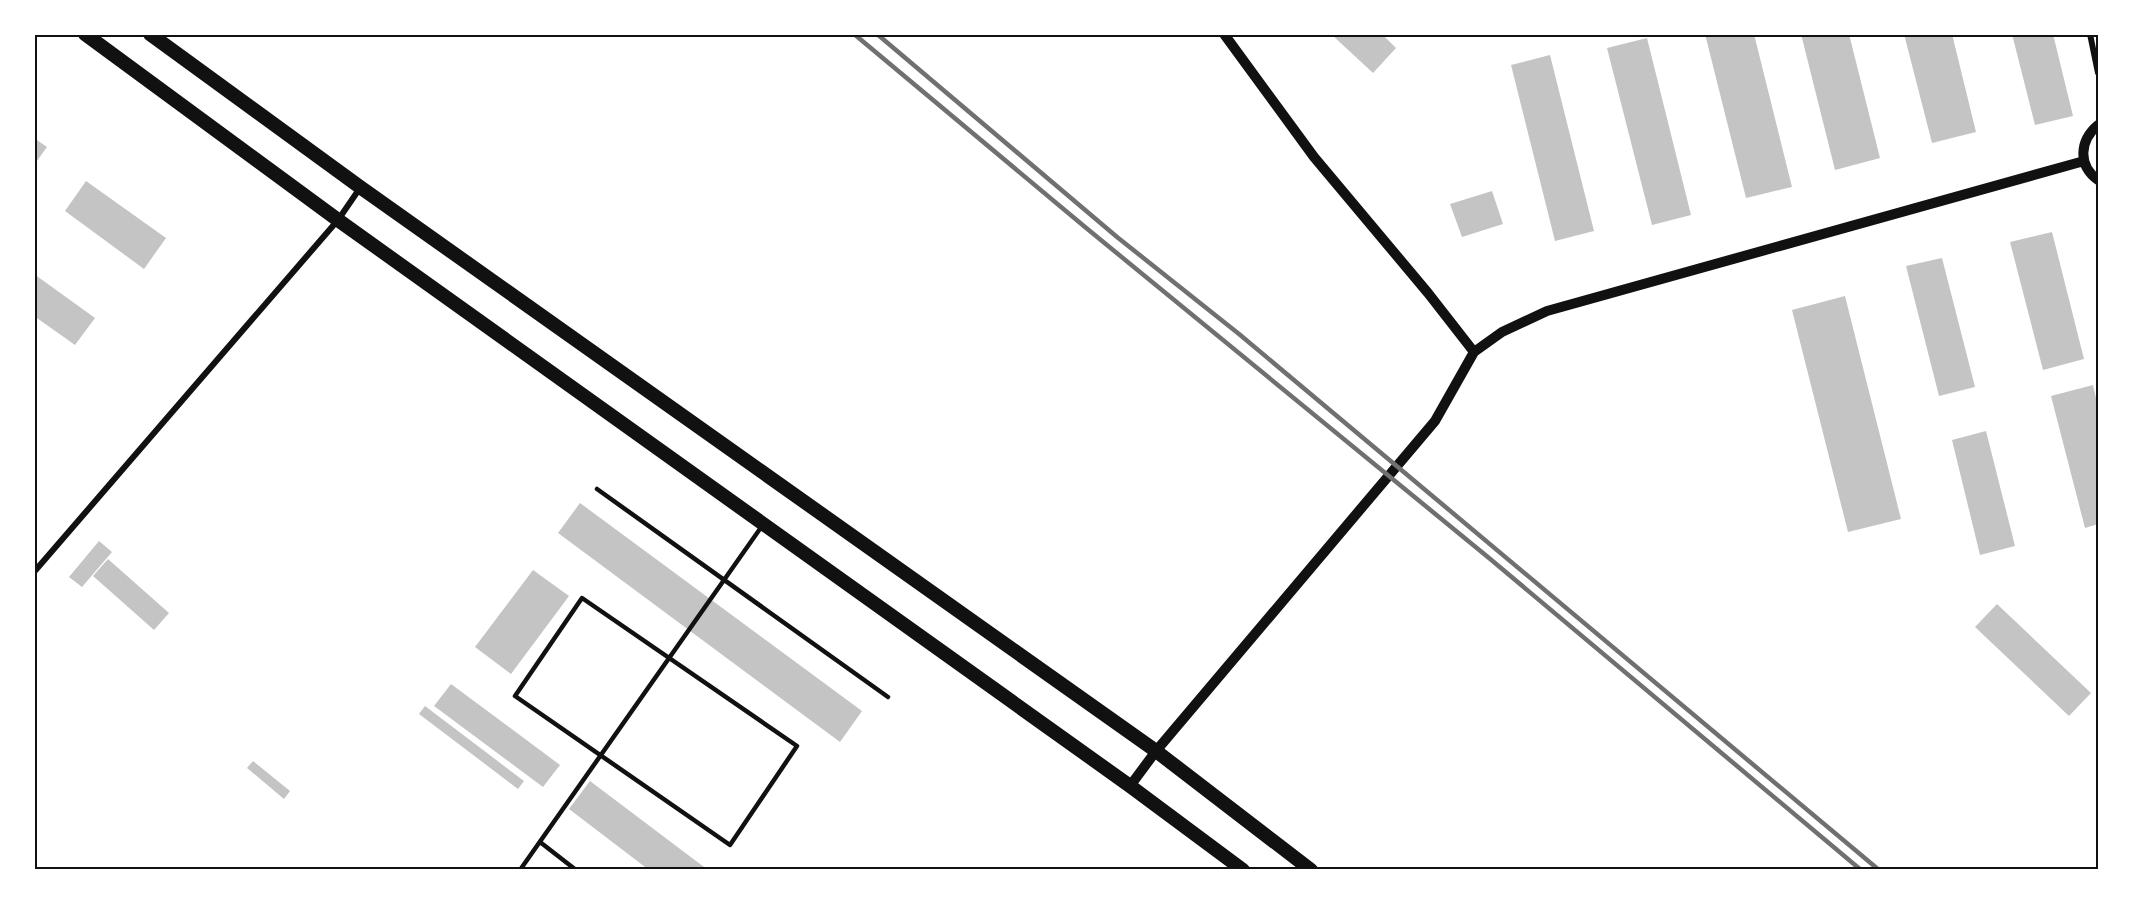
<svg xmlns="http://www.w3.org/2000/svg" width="2133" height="904" font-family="Figtree,sans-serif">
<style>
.building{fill:#c4c4c4}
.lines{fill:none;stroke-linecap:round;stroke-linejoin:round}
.service{stroke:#111;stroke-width:4.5}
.minor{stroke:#111;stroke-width:6}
.tertiary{stroke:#111;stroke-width:10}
.primary{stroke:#111;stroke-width:14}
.rail{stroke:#707070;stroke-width:4.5}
.neatline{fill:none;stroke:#111;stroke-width:2}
</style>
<rect width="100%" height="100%" fill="#fff"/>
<path class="building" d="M1331,34h51l14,14 -23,25z
M1705,34h49l38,153 -46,11z
M1801,34h48l31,124 -45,12z
M1904,34h48l24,98 -44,11z
M2012,34h41l20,82 -38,9z
M1647,38l44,177 -39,10 -45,-177z
M1550,55l44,176 -39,10 -44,-176z
M34,138l13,9 -13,18z
M86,181l80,57 -22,31 -79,-58z
M1492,191l11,33 -41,13 -12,-33z
M2052,232l32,127 -41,11 -33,-128z
M1942,258l33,129 -36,9 -33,-130z
M34,274l61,44 -20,27 -41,-29z
M1845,296l56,223 -53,13 -56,-222z
M2093,385l5,22v117l-13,4 -34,-132z
M1986,431l29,115 -35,9 -28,-115z
M580,503l282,208 -22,31 -282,-209z
M99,541l13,11 -30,35 -13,-10z
M108,559l61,54 -15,17 -61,-54z
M533,570l36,26 -58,78 -36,-27z
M1997,604l94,89 -22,23 -94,-89z
M451,684l109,81 -17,22 -109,-81z
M425,706l99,75 -6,8 -99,-75z
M253,761l37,30 -6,8 -37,-31z
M590,781l118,89h-59l-80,-61z"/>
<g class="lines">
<path class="service" d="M597,489l291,208
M582,598l215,148 -67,99 -215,-149z
M540,842l36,28
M520,870l242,-344"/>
<path class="minor" d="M2090,34l8,39
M34,572l304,-352 22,-32"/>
<path class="tertiary" d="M1224,34l90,123 114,136 46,59
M2098,125c-18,15 -21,40 0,55
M1130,786l26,-35 279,-330 39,-69 28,-20 45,-21 537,-150"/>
<path class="primary" d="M85,34l253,186 792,566 113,84
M150,34l210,153 796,564 155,119"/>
<path class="rail" d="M854,34l231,193 404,331 372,312
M877,34l240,203 122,97 640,536"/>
</g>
<rect width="2133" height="904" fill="none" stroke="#ffffff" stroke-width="72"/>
<rect x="36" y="36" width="2061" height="832" class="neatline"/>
</svg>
